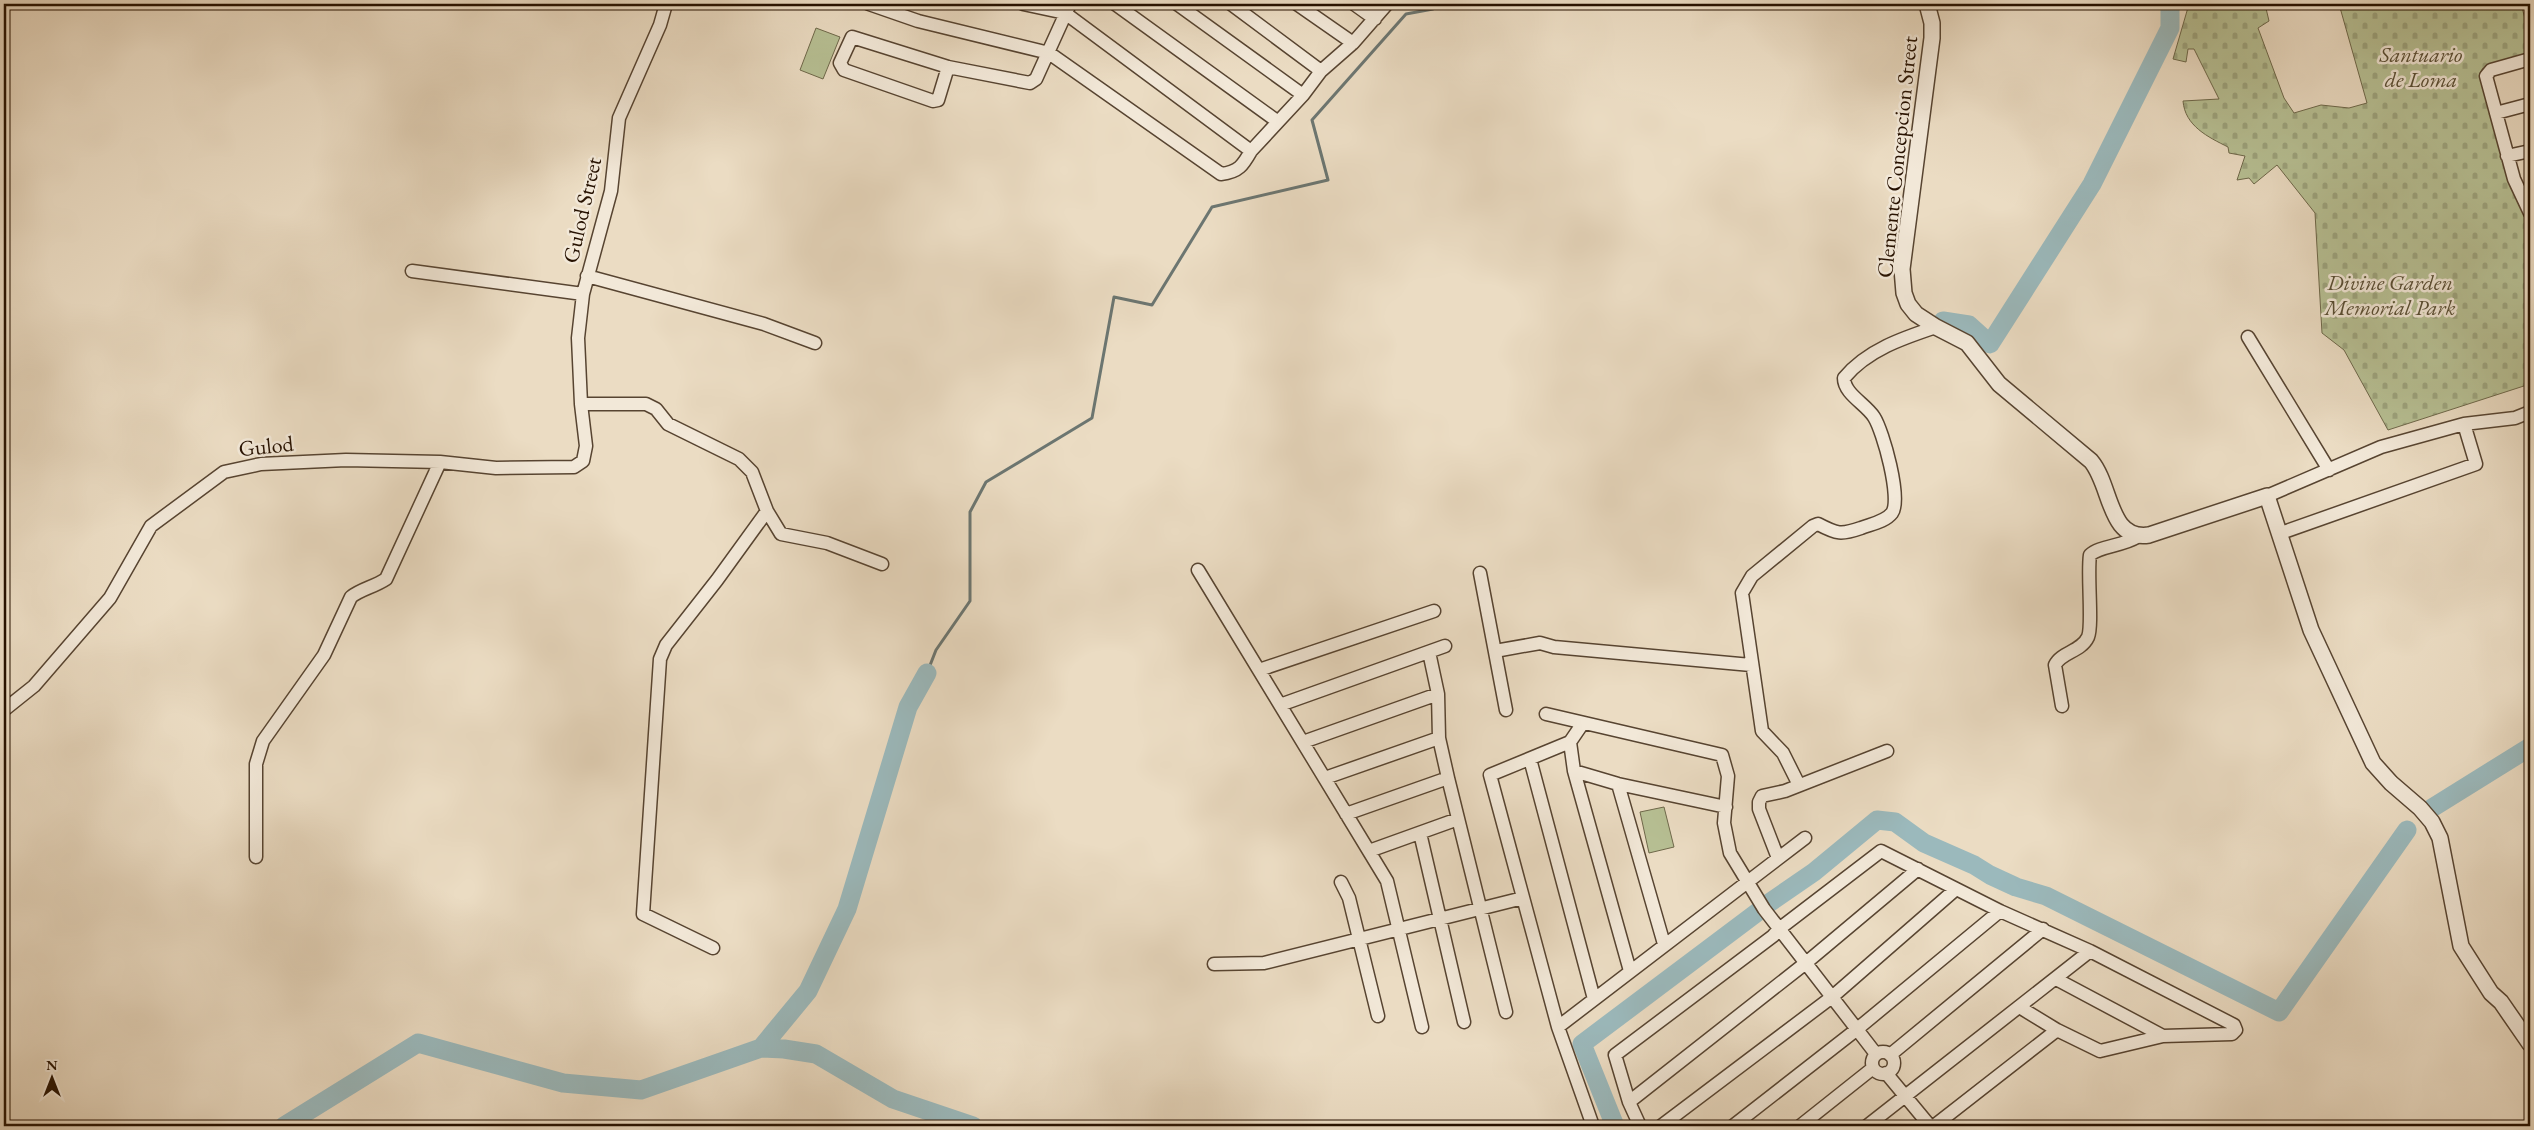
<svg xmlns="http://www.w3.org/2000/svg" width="2534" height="1130" font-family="'EB Garamond',serif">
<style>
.green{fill:#b7c094;stroke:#6e684a}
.cemetery{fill:url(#cemetery-stones);stroke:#6e684a}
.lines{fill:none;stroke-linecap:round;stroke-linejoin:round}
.stream{stroke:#6c7671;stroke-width:3}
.river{stroke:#9bb9bc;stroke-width:19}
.minor-casing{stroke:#574431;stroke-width:15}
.tertiary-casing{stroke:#574431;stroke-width:18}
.minor{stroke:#f2e8d8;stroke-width:12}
.tertiary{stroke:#f2e8d8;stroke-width:15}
.labels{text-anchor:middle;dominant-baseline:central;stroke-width:5;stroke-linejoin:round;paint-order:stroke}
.park-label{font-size:22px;font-style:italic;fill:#594e34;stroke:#f2e8d8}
.street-label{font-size:22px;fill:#261100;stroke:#f2e8d8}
</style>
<defs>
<pattern id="cemetery-stones" width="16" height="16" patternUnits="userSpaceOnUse" patternTransform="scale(1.25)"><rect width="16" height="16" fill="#b7c094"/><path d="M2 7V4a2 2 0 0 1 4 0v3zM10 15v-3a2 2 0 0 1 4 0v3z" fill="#9da47e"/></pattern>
</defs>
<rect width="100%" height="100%" fill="#ebdcc3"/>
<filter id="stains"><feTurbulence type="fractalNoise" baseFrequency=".004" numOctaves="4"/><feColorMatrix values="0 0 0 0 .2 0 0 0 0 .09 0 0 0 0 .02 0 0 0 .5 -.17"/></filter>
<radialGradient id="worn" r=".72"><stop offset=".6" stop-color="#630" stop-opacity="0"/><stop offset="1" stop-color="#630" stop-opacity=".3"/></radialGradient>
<path class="green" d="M816,28l24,9 -17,42 -23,-9z
M1664,807l10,40 -25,6 -9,-41z"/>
<path class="cemetery" d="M2189,4h76l4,17 -11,7 26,70 10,15 27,-8 28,3 18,-5 -28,-99h182l9,33v17l-48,15 32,117 16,34v164l-142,46 -44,-80 -22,-17 -7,-120 -38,-48 -23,19 -5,-6 -12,2 8,-24 -16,-3 -1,-6c-20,-10 -43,-21 -45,-46l36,-2 -25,-50h-6l-2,13 -13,-3z"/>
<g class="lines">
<path class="stream" d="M927,673l9,-23 34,-49v-89l16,-30 106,-64 22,-121 38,8 60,-98 116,-27 -16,-60 94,-106 27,-5 1,-5"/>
<path class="river" d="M1943,321l26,4 21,19 102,-160 78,-156v-24
M2432,808l98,-61
M1769,903l45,-31 63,-52 18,2 29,21 50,22 16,10 26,12 30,9 233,116 128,-182
M761,1048l23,1 32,5 77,45 80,27
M284,1126l134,-83 145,40 78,7 120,-42 47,-57 39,-82 61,-202 19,-34
M1615,1126l-33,-82 177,-133"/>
<g class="minor-casing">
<path id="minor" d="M869,4l49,17 131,32 172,121c18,-2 22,-9 30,-23
M1023,4l42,9 186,138 52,-56 18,-24 32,-28 34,-39
M1115,4l162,117
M1177,4l126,91
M1231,4l90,67
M1297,4l56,39
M1354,4l21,15
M2530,59l-39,11 -5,6 28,103 16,34
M948,67l-10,33 -5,1 -89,-31 -4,-7 12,-26 96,30 82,16 6,-4 34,-75
M2496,113l34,-9
M2507,156l23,-5
M412,271l171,23
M587,276l177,48 51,19
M2248,337l81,133
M581,404h65l10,5 12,15 71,35 13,13 15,39 14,23 46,9 55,21
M2267,496l114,-49 83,-23 51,-6 15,-6
M2281,533l195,-69 -12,-40
M1198,570l189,311 35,146
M1480,573l26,137
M1495,651l45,-8 14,4 197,18
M1429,652l9,42 1,44 9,40 58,234
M1259,670l175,-59
M1280,705l165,-59
M2062,706l-7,-41c6,-13 26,-13 33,-28 5,-12 -1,-63 2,-82 9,-9 33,-9 47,-18
M4,710l30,-24 76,-88 41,-72 73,-54 37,-8 85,-4 94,2 56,6 78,-1 9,-6 3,-15 -5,-42 -3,-66 5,-44 28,-103 8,-73 41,-93 6,-21
M1546,714l176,41 6,21 -4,47 6,30 34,56 112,145
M1583,723l-13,19 -80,33 68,252 35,99
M1303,742l135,-48
M1570,742l4,29 56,200
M1530,759l64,240
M1574,771l44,13 108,23
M1325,778l114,-40
M1618,784l46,160
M1799,785l-16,-32 -21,-22 -20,-138 10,-17 61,-50 5,-2c19,10 23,11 43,4 10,-4 24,-6 31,-15 10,-14 -9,-82 -18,-96 -8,-13 -30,-23 -30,-39 23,-28 59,-40 92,-51
M1346,814l102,-36
M1420,833l44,189
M1369,851l89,-32
M256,857v-93l7,-23 61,-86 27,-58c10,-8 23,-10 35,-18l54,-117
M1778,858l-19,-49v-7l3,-6 23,-5 102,-40
M1341,882l8,16 29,118
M713,948l-70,-34 17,-255 6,-14 51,-65 50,-69
M1214,964l50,-1 259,-65
M2056,979l107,57
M1558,1027l247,-189
M1872 1063a11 11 0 1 1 22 0a11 11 0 1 1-22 0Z
M1890,1055l153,-126
M1886,1073l44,53
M1629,1102l178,-140 111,-93
M1640,1126l-11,-24 -14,-47 158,-119 6,-7 102,-78 119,60 90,40 144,74 2,5 -4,4 -69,2 -63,15 -43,-21 -36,-22
M1661,1126l171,-129 124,-108
M1733,1126l123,-96 144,-119
M1800,1126l73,-58
M1867,1126l223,-175
M1934,1126l123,-96"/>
</g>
<g class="tertiary-casing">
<path id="tertiary" d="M1927,4l5,19v15l-30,231 2,24 4,11 8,10 20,13 31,16 32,41 92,77c21,25 17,80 58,74l118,-39 44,134 62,133 18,20 29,25 12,14 8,16 21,108 30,47 10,9 29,42"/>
</g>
<use href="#minor" class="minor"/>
<use href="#tertiary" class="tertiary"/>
</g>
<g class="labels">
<g class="park-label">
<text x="2421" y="54">Santuario<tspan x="2421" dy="25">de Loma</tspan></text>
<text x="2390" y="282">Divine Garden<tspan x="2390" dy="25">Memorial Park</tspan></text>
</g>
<g class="street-label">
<text transform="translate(1897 157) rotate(-84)">Clemente Concepcion Street</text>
<text transform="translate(582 210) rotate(-77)">Gulod Street</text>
<text transform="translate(266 446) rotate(-6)">Gulod</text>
</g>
</g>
<rect width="2534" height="1130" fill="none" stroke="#ebdcc3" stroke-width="20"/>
<rect x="5" y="5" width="2524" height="1120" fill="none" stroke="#261100" stroke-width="2.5"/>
<rect x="10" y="10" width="2514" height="1110" fill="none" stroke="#261100"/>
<g transform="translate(52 1078)" stroke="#f2e8d8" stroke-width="4" paint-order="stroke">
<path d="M0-4L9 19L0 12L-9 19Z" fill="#261100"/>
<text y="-8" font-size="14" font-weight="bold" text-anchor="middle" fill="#261100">N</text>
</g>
<rect width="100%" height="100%" filter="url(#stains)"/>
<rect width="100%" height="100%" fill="url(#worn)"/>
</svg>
